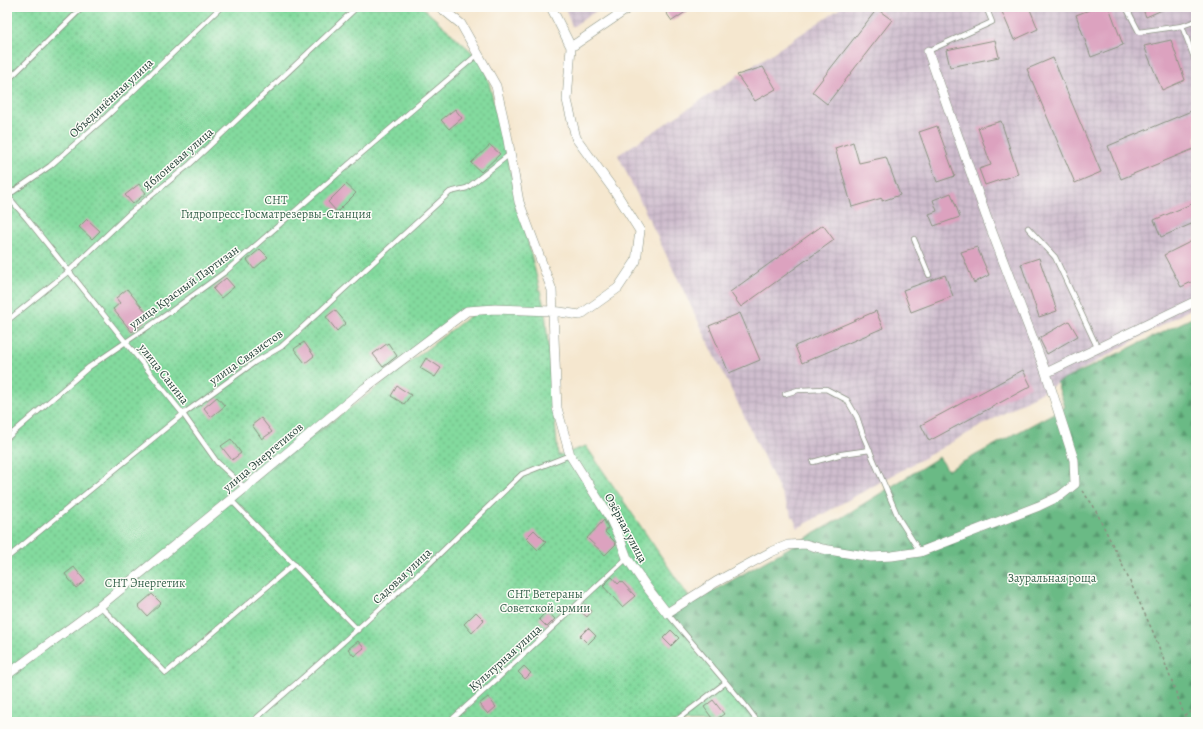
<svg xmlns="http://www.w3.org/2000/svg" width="1203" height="729" font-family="Alegreya,serif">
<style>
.industrial{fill:url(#industrial-grid)}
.green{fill:url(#green-dots);stroke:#518c69;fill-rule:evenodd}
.forest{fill:url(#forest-firs);stroke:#447c5c}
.building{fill:#dca2bf}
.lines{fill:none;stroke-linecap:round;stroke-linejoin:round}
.service-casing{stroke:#8a9282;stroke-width:6}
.minor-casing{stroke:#8a9282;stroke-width:10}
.path{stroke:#8a9282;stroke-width:1.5;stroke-dasharray:3 3;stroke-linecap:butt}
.service{stroke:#fff;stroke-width:4.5}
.minor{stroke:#fff;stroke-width:9}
.labels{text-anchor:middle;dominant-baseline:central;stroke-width:3;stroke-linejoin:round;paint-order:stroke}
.street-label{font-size:12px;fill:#1f3d34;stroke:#fdfcf7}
.park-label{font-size:12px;fill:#38644e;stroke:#fdfcf7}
</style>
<defs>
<pattern id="industrial-grid" width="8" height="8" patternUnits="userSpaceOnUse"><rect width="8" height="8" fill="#cfbdce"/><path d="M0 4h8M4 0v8" fill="none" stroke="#b1a3b2"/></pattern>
<pattern id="green-dots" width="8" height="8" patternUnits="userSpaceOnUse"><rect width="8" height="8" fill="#83da9e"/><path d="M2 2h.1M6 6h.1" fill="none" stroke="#6bb282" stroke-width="1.8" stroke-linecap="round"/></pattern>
<pattern id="forest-firs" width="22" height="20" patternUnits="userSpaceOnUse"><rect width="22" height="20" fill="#6aba85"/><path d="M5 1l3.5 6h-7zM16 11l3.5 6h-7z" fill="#57986e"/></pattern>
</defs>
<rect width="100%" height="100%" fill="#fdfcf7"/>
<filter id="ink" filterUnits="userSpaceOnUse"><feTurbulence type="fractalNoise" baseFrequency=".025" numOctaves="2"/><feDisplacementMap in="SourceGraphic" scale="8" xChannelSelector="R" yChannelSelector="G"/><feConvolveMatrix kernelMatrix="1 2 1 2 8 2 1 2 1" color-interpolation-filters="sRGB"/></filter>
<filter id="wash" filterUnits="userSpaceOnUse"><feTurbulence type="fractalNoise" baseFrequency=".012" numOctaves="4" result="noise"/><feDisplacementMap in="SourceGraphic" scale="16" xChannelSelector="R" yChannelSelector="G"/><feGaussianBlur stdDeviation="0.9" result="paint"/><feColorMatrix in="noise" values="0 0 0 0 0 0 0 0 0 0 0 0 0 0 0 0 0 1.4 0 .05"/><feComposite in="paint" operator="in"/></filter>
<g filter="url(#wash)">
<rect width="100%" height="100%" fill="#f5e7cf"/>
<path class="industrial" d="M565,7h37l-30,20z
M842,7h354v299l-398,222 -180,-373z"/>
<path class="green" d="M7,7h415l62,56 61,248 13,145 28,-10 188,276h-767zM467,311l8,1 -203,156z"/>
<path class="forest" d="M1196,316v406h-442l-83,-107 165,-94 103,-64 9,13 117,-63 -8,-24z"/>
<g id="blocks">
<path class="building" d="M662,7h31l-21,14z
M1000,7h29l9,22 -24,11z
M1097,7h12l14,38 -32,12 -15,-42z
M1142,7h27l-23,10z
M877,9l15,11 -65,84 -15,-12z
M995,40l4,17 -49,10 -4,-17z
M1171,40l14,40 -23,10 -18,-44z
M1053,58l48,114 -26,11 -48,-114z
M763,67l13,22 -21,12 -18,-26z
M455,109l7,9 -13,11 -8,-9z
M1196,109v39l-75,31 -13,-33z
M1001,121l17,53 -33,11 -6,-16 12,-4 -13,-37z
M937,126l18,50 -18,6 -18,-50z
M853,142l6,21 27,-6 14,38 -18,6v-3l-30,9 -17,-59z
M490,145l10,9 -19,18 -10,-9z
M139,184l7,9 -13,11 -8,-9z
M346,184l10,9 -19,19 -9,-10z
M951,193l9,24 -26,9 -5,-12 8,-3 -4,-11z
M1196,202v20l-35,15 -7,-17z
M87,219l13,12 -8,8 -13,-12z
M823,225l11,15 -93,67 -11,-15z
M1196,239v41l-15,7 -17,-32z
M977,247l12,28 -15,8 -13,-31z
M260,249l8,8 -14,12 -7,-9z
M1039,258l18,53 -18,6 -18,-53z
M945,275l8,21 -42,16 -8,-22z
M226,278l8,9 -13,11 -8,-9z
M127,289l23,28 -18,15 -19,-23 7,-6 -4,-5z
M335,310l11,13 -9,8 -11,-14z
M876,311l7,17 -81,35 -7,-17z
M740,313l20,47 -31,13 -20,-47z
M1069,321l9,15 -31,18 -8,-16z
M304,342l10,14 -9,7 -11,-14z
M388,343l9,13 -14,11 -10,-13z
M426,358l15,10 -6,9 -15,-9z
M1023,370l8,16 -102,55 -8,-16z
M397,386l14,9 -7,9 -13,-8z
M217,397l8,9 -14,11 -7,-9z
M261,418l11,14 -10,7 -10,-14z
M231,439l10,14 -9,7 -11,-14z
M604,520l4,8 -3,4 9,9 2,3 -11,11 -18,-17z
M534,530l12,12 -8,8 -12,-12z
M74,567l11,14 -9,7 -11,-14z
M612,577l6,7 3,-3 14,15 -13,11 -19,-21z
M152,594l9,9 -14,13 -9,-10z
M585,604l7,7 -5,6 -8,-7z
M547,611l8,8 -8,8 -8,-8z
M476,612l8,8 -12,13 -8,-9z
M588,628l8,8 -8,8 -8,-8z
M671,630l8,8 -8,8 -8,-8z
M358,641l6,7 -10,8 -6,-7z
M524,666l7,7 -6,6 -7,-7z
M488,697l8,10 -8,7 -9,-10z
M713,700l11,14 -10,7 -10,-14z"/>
</g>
</g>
<g filter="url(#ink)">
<use href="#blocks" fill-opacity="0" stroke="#8a9282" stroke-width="1"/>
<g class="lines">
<g class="service-casing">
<path id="service" d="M1126,7l13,25 43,-6 14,-5
M1182,26l14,37
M928,51l64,-29 -6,-15
M7,81l76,-74
M7,195l21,25 155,194 34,48 28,26
M7,196l43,-30 57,-50 114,-109
M1028,228l27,29 43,92
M914,239l15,36
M7,321l62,-50 61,-58 60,-49 167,-157
M785,394l13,-4 28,-1 21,11 10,17 6,18 36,84 21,33
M7,438l82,-71 81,-55 55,-40 131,-114 122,-104
M813,462l29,-8 28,-4
M231,500l127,130
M7,558l176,-144 72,-52 26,-15 169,-155 17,-4 43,-34
M100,606l66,67 128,-109
M667,613l78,92 13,17
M252,722l79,-69 96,-87 95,-92 48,-19
M449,722l49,-44 129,-120
M674,722l51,-39"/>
</g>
<g class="minor-casing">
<path id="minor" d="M440,7l21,17 35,62 11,49 12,67 33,88 5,118 13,47 40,63 10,21 7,19 19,28 21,27 49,-31 55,-30 17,-7 17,-1 18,5 48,8 21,-1 28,-4 119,-46 21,-10 15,-12 -1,-24 -28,-87 -60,-157 -58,-165
M571,47l59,-40
M1046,373l150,-72
M7,675l93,-69 145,-118 120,-100 102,-77 28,-2 58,2 27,4 38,-27 18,-27 4,-30 -24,-38 -40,-55 -9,-38 4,-53 -20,-40"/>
</g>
<path class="path" d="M1082,491l11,14 27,55 34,74 33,88
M1184,715l12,-5"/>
<use href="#service" class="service"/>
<use href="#minor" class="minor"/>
</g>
</g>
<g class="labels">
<g class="street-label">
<text transform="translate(111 98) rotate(-43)">Объединённая улица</text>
<text transform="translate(178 159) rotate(-41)">Яблоневая улица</text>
<text transform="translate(184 287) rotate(-36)">улица Красный Партизан</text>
<text transform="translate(246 357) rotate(-35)">улица Связистов</text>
<text transform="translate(164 374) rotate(52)">улица Санина</text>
<text transform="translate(263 457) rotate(-40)">улица Энергетиков</text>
<text transform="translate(626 528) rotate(62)">Озёрная улица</text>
<text transform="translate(402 576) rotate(-43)">Садовая улица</text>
<text transform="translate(505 658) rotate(-42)">Культурная улица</text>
</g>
<g class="park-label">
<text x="276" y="200">СНТ<tspan x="276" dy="14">Гидропресс-Госматрезервы-Станция</tspan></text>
<text x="1052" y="578">Зауральная роща</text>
<text x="145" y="583">СНТ Энергетик</text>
<text x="545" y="594">СНТ Ветераны<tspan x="545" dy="14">Советской армии</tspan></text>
</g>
</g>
<rect width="1203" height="729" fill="none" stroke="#fdfcf7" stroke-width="24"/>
</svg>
